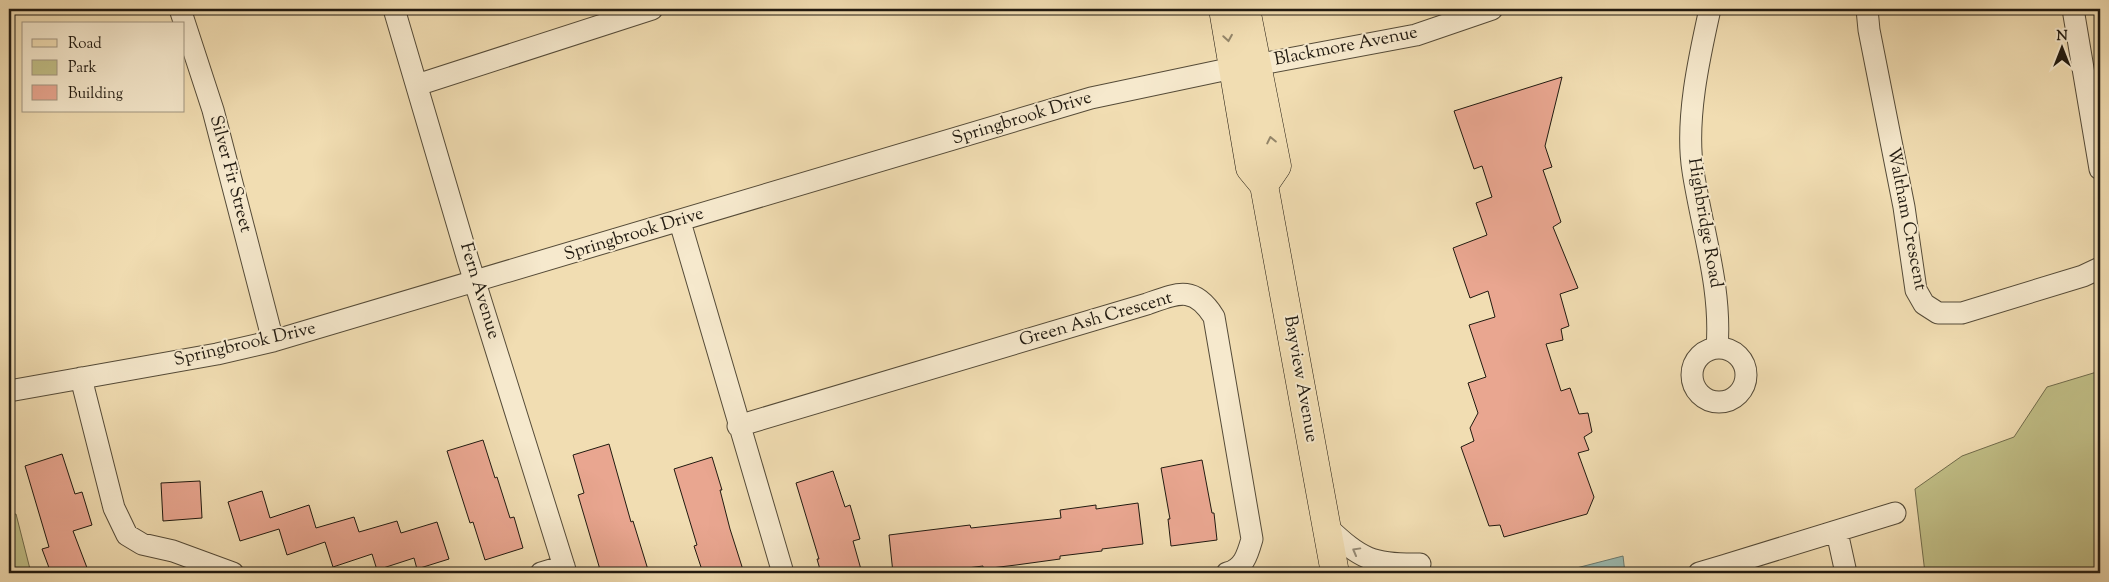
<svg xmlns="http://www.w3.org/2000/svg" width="2109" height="582" font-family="'Sorts Mill Goudy',serif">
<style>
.green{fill:#c1bf87;stroke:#716c4c}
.water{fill:#9bbbb2;stroke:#6a7b71}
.building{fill:#e9a690;stroke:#211a10}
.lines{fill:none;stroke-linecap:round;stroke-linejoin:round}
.minor-casing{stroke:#554b38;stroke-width:23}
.major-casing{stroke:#211a10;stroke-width:29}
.minor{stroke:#f6e9cd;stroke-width:21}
.major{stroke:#f1ddb2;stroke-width:28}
.oneway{stroke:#938569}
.oneway2{stroke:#968c78}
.labels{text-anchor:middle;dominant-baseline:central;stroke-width:4;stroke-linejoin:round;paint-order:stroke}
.street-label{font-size:18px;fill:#211a10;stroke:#f6e9cd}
</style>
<rect width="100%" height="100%" fill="#f1ddb2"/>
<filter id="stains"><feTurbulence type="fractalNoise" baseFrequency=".004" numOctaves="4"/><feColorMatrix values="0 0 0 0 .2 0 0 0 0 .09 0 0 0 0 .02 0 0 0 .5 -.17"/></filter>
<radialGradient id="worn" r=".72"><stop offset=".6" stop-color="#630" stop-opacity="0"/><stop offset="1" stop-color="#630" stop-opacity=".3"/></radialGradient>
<path class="green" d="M2100,371v202h-175l-10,-84 47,-33 52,-19 33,-50z
M16,514l15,59h-22v-58z"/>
<path class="water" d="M1623,556l2,17h-68z"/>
<path class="building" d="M1562,77l-17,69 7,21 -9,3 18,52 -8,5 25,61 -18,6 9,32 -8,3 2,11 -17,4 15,47 9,-3 9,26 9,-1 4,19 -8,5 5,13 -11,3 16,44 -7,17 -83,23 -4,-12 -11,1 -28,-79 13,-6 -4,-13 8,-15 -10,-30 18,-6 -17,-52 26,-8 -7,-26 -18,7 -17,-50 34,-13 -11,-32 16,-6 -10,-31 -8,3 -20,-58z
M483,440l12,38 2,-1 13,41 4,-1 9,31 -38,12 -12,-38 -3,1 -23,-72z
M609,444l22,78 2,-1 16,52h-48l-23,-78 6,-2 -11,-38z
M62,454l13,40 7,-2 10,33 -19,6 16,42h-38l-9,-24 7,-2 -24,-81z
M712,457l10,33h-2l10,39 14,44h-41l-9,-27 3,-1 -23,-76z
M1202,460l10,53h2l3,27 -46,6 -3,-27h2l-9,-51z
M833,471l12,36 5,-2 10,34 -7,2 9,32h-41l-4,-14h2l-23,-76z
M200,481l2,37 -39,3 -2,-38z
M262,491l8,27 39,-13 7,23 38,-11 5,15 38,-11 4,12 36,-11 12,37 -32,10 -3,-11 -37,12 -5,-16 -39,13 -8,-25 -38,13 -8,-26 -39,12 -12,-39z
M1138,503l5,41 -41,5v2l-42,5v3l-44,6 -33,4v-3l-55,7h-35l-4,-38 81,-10 1,3 90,-10 -1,-8 36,-5v4z"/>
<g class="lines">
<g class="minor-casing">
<path id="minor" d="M180,9l33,101 60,231
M394,9l74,251 98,313
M1710,9c-11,49 -25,112 -17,162 9,59 29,117 24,177
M1867,9l2,21 35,177 12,83 8,14 14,9h24l121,-37 17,-8
M2073,9l27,160
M417,85l235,-76
M680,222l103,351
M1692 375a27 27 0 1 1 54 0a27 27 0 1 1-54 0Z
M81,378l33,130 13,27 15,9 31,7 60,22
M9,391l208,-37 56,-13 818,-243 142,-30 23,-3 160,-30 76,-26
M738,426l409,-122c31,-11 47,-19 67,13l38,222c-4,14 -8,30 -25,34
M1327,527c34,32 45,38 93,37
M1837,532l9,41
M541,573l23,-7
M1699,573l27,-8
M1728,573l-2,-8 169,-52"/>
</g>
<g class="major-casing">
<path id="major" d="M1223,9l27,159 14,17 71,388
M1246,9l31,157 -13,19"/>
</g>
<use href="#minor" class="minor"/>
<use href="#major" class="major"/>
</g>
<defs><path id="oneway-chevron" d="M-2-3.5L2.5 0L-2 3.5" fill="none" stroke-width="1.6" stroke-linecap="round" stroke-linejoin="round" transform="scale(1.25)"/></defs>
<g class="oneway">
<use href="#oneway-chevron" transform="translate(1228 38) rotate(81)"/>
<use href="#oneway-chevron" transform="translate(1271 140) rotate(-102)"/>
</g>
<use class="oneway2" href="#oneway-chevron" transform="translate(1356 551) rotate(-151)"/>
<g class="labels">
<g class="street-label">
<text transform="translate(1346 47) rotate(-11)">Blackmore Avenue</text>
<text transform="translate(1022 119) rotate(-17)">Springbrook Drive</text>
<text transform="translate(230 174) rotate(75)">Silver Fir Street</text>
<text transform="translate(1906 219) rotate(79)">Waltham Crescent</text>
<text transform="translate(1704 223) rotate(80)">Highbridge Road</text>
<text transform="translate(634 235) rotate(-17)">Springbrook Drive</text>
<text transform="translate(479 291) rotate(73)">Fern Avenue</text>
<text transform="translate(1096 320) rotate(-16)">Green Ash Crescent</text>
<text transform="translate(245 345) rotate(-13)">Springbrook Drive</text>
<text transform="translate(1300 379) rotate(80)">Bayview Avenue</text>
</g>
</g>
<rect width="2109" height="582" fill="none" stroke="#f1ddb2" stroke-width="30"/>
<rect x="10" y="10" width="2089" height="562" fill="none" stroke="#211a10" stroke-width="2.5"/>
<rect x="15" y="15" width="2079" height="552" fill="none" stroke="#211a10"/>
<rect x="22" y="22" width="162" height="90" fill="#f6e9cd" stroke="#a19681"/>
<rect x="32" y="39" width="25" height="8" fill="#f1ddb2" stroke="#a19681"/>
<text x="68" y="48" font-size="15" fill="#211a10">Road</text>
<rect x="32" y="60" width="25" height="15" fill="#c1bf87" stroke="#a19681"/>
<text x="68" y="72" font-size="15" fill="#211a10">Park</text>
<rect x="32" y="85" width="25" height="15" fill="#e9a690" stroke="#a19681"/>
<text x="68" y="98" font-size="15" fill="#211a10">Building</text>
<g transform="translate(2062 48)" stroke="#f6e9cd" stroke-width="4" paint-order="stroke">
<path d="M0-4L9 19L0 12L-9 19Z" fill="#211a10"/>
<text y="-8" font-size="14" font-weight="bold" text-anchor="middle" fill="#211a10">N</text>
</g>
<rect width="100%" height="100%" filter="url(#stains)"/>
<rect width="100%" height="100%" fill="url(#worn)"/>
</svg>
